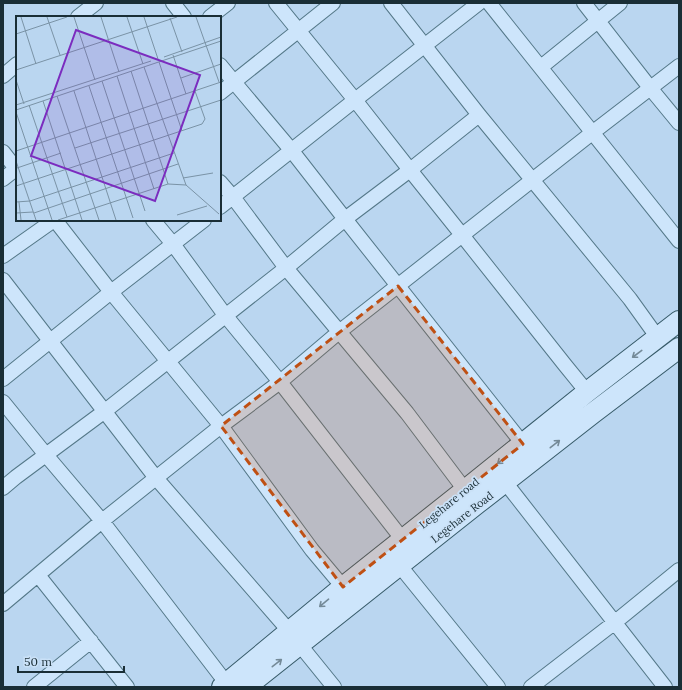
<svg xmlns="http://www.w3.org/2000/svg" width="682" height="690" font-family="Lora,serif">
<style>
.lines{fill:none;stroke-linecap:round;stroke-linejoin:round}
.minor-casing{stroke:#547888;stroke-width:16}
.secondary-casing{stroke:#375b69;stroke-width:22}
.minor{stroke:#cde5fb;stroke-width:14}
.secondary{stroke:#cde5fb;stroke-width:20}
.oneway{stroke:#748a98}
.marked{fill:#bf5014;fill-opacity:0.2;stroke:#bf5014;stroke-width:3;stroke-dasharray:8 5;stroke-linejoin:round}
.labels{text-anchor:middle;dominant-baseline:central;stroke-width:3.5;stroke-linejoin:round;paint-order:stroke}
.street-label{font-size:11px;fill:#1a2e36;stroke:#cae1f7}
.inset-road{fill:none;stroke:#7a93a6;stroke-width:1}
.view{fill:#7b2cbf;fill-opacity:0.15;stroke:#7b2cbf;stroke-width:2}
.inset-edge{fill:none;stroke:#1a2e36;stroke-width:2}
</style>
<rect width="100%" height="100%" fill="#bad6f0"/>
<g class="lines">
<g class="minor-casing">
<path id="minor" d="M173,3l11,14
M276,3l79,97 55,70 52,65 103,130 22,27
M391,3l88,112 151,184 28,39
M489,3l190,238
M584,3l67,86 28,34
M78,17l18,-14
M210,17l18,-14
M220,65l14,17 58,69 53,68 178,225
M541,67l79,-64
M3,76l14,-12
M220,93l113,-90
M3,152l14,18
M3,179l14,-11
M220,182l13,15 53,71 121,145 58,77
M220,207l135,-107 124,-97
M55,220l56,72 110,134 91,124 31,37
M153,220l20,24 52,71 55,67 123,158
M3,256l51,-36
M3,280l153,198 134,154
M3,379l108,-87 93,-72
M3,402l43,53 56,66 125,163
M505,482l160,205
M3,488l13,-11 89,-66 181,-143 59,-49 65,-49 69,-55
M400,566l98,121
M38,575l89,112
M3,604l99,-83 119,-95 59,-44 59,-50 253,-199 87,-67
M300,645l34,42
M34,687l57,-46
M531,687l83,-64 65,-53"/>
</g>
<g class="secondary-casing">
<path id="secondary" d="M222,687l121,-100 122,-97 122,-98 92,-71
M246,687l232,-184 115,-90 86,-65"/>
</g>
<use href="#minor" class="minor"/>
<use href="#secondary" class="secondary"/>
</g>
<defs><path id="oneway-shaft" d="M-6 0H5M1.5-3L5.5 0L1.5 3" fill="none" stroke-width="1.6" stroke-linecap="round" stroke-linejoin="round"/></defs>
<g class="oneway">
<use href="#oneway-shaft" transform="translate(637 354) rotate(143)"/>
<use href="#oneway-shaft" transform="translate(555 444) rotate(-38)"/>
<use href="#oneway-shaft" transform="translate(502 460) rotate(141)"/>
<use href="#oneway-shaft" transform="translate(324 603) rotate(140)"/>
<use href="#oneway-shaft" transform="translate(277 663) rotate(-38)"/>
</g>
<path class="marked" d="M398,286l125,158 -180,143 -122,-161z"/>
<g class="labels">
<g class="street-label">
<text transform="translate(449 503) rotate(-39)">Legehare road</text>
<text transform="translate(462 517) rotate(-38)">Legehare Road</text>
</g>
</g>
<g transform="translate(16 16)">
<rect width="205" height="205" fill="#bad6f0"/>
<path class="inset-road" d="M5,1l15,47M31,1l13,38M58,1l21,63M85,1l18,55M111,1l16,47M128,1l14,42M180,1l23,65M154,2l12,34M0,18l51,-17M157,39l13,39M148,41l57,-20M143,46l23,69M128,51l42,118 33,29M0,54l161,-53M115,55l37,113M101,60l37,113M165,62l40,-14M0,64l8,24M86,65l43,130M73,70l44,132M58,75l42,129M41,80l42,124M27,85l39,119M0,89l135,-44M13,89l38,112M0,94l205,-69M0,96l36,108M59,132l146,-48M0,135l205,-69M0,145l20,59M1,152l44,-15M167,162l30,-5M0,170l186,-62 3,-5 -10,-28M0,186l14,-1 144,-48M3,186l2,18M0,197l17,-1M18,197l144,-49M161,199l30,-9M42,204l110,-36 18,1"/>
<path class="view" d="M60,14l124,45 -45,126 -124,-45z"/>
<rect width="205" height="205" class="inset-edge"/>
</g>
<rect width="682" height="690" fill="none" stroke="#1a2e36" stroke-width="8"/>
<path d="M18 666v6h106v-6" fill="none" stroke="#1a2e36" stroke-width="2"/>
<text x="24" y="666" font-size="12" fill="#1a2e36" stroke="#cae1f7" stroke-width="3" paint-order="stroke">50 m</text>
</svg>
